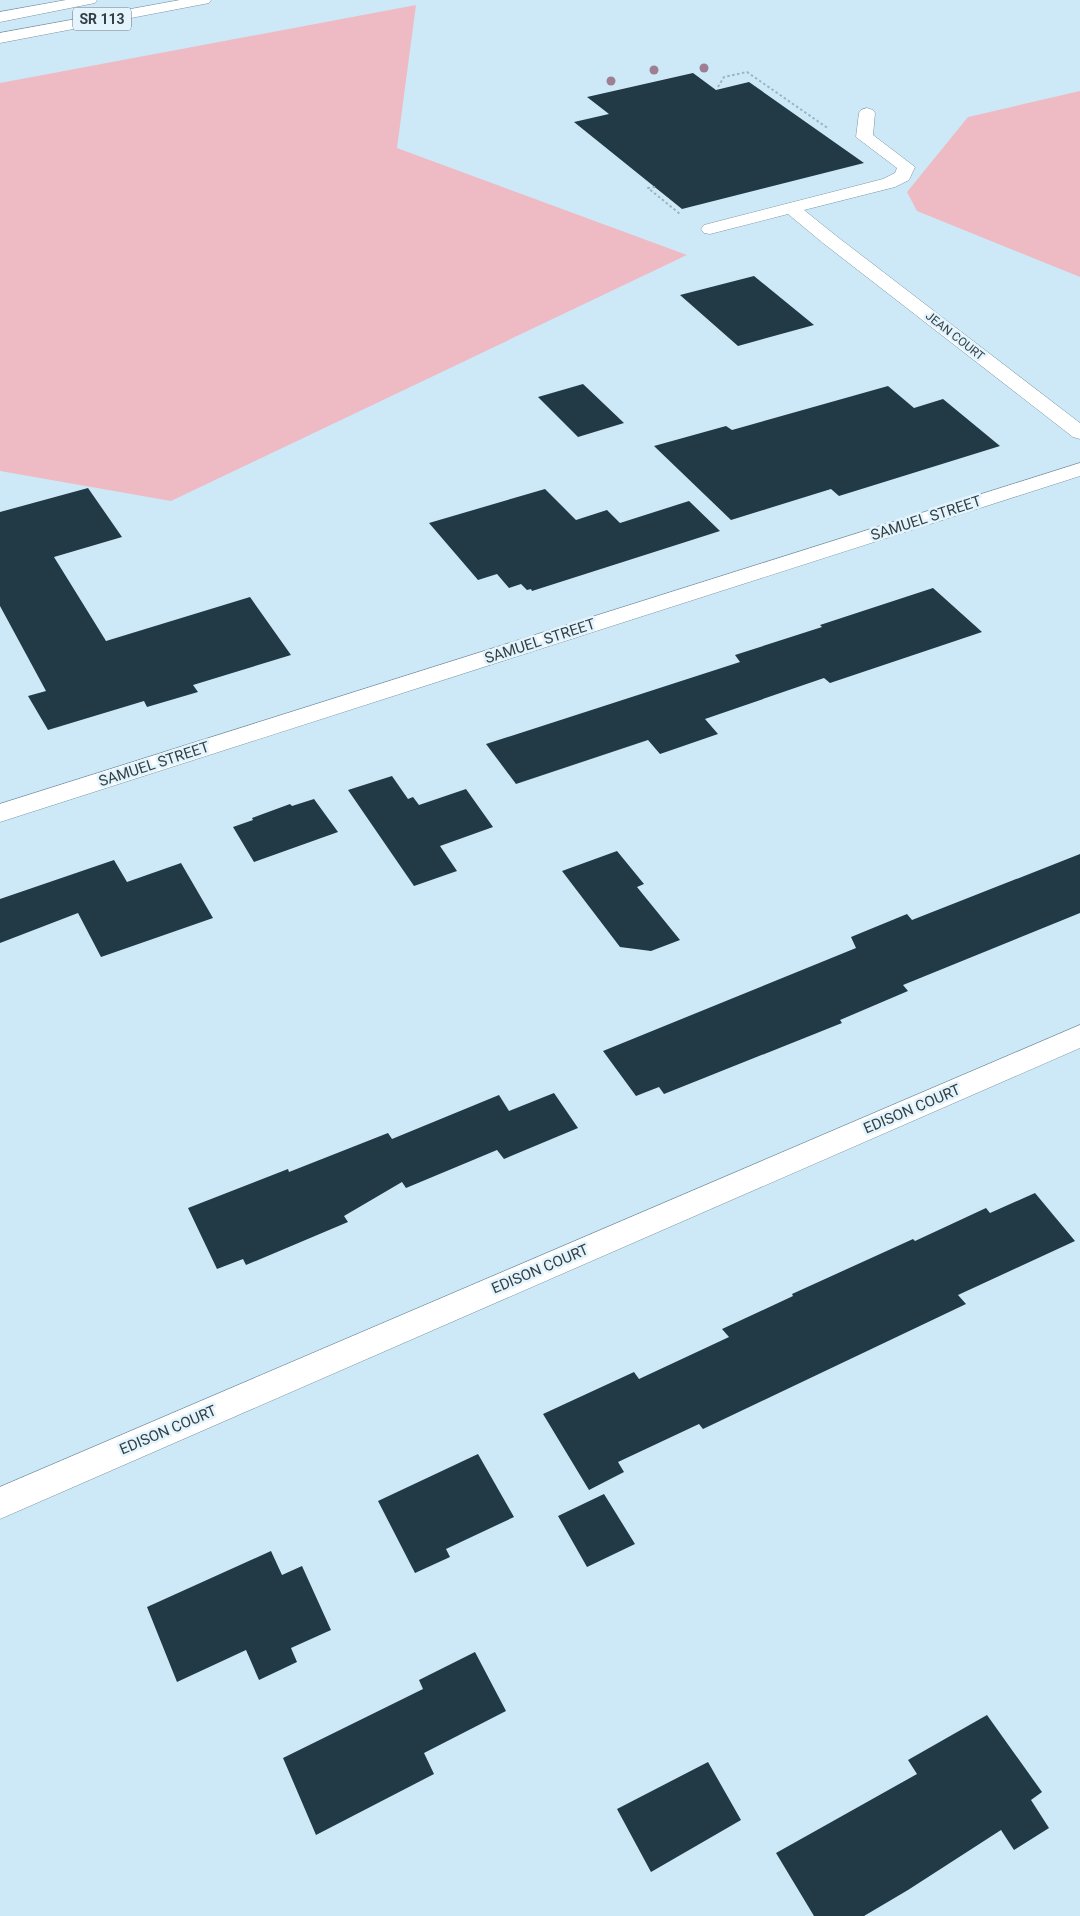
<svg xmlns="http://www.w3.org/2000/svg" width="1080" height="1916" font-family="Roboto,sans-serif">
<style>
.green{fill:#eebbc4}
.building{fill:#223a45}
.lines{fill:none;stroke-linecap:round;stroke-linejoin:round}
.service-casing{stroke:#7b95a3;stroke-width:1}
.minor-casing{stroke:#7b95a3;stroke-width:1}
.primary-casing{stroke:#7b95a3;stroke-width:1}
.path{stroke:#9cb3bf;stroke-width:2;stroke-dasharray:2.5 2.5;stroke-linecap:butt}
.service{fill:#fff;fill-rule:evenodd}
.minor{fill:#fff;fill-rule:evenodd}
.primary{fill:#fff;fill-rule:evenodd}
.tree{fill:#9d7f91}
.labels{text-anchor:middle;dominant-baseline:central;stroke-width:5;stroke-linejoin:round;paint-order:stroke}
.far-street-label{font-size:12px;fill:#333f44;stroke:#e3f4fd}
.shield{fill:#e3f4fd;stroke:#68757c;stroke-width:1}
.shield-label{font-size:14px;font-weight:bold;fill:#333f44}
.street-label{font-size:15px;fill:#333f44;stroke:#e3f4fd}
</style>
<rect width="100%" height="100%" fill="#cde9f8"/>
<path class="green" d="M416,5l-19,143 290,107 -516,246 -171,-30v-388z
M1080,91v186l-163,-66 -10,-19 61,-75z"/>
<path class="building" d="M693,73l23,17 33,-8 115,81 -182,46 -108,-87 35,-8 -22,-17z
M754,276l60,49 -76,21 -58,-51z
M583,384l41,39 -46,14 -40,-40z
M888,386l26,22 29,-9 57,47 -161,50 -8,-7 -100,31 -77,-74 72,-20 6,4z
M88,488l34,49 -68,20 52,84 144,-44 41,58 -98,30 5,7 -51,15 -3,-6 -96,29 -20,-34 18,-5 -46,-85v-94z
M545,489l31,31 31,-10 13,13 69,-22 31,30 -188,60 -1,-2 -4,1 -6,-6 -12,4 -12,-14 -19,6 -49,-57z
M933,588l49,44 -152,51 -6,-5 -119,41 13,15 -58,20 -12,-14 -132,44 -30,-40 254,-82 -5,-7 87,-28 -2,-2z
M392,776l16,23 5,-2 6,8 47,-16 27,38 -53,19 17,25 -43,15 -66,-96z
M314,799l24,33 -84,30 -21,-35 20,-7 -1,-2 38,-14 2,2z
M617,851l27,33 -7,3 43,53 -29,11 -31,-4 -58,-76z
M1080,854v59l-177,72 5,6 -68,29 2,3 -178,71 -5,-7 -23,9 -33,-45 253,-103 -5,-11 56,-23 5,6z
M114,860l13,22 54,-19 32,55 -112,39 -23,-44 -78,30v-44z
M554,1093l24,35 -74,31 -7,-9 -91,38 -4,-6 -58,34 4,6 -102,43 -3,-6 -26,10 -29,-61 100,-39 1,3 99,-39 4,6 107,-44 10,16z
M1035,1193l40,48 -117,54 8,9 -263,125 -4,-5 -81,38 6,10 -35,18 -46,-76 91,-42 5,7 90,-42 -7,-8 71,-33 -1,-2 121,-55 2,2 71,-33 4,5z
M478,1454l36,63 -68,32 4,8 -35,16 -37,-72z
M604,1494l31,50 -48,23 -29,-51z
M271,1551l11,24 20,-9 29,64 -40,18 6,14 -38,18 -13,-30 -69,32 -30,-75z
M475,1652l31,59 -82,42 10,21 -118,61 -33,-77 140,-69 -4,-9z
M987,1715l55,77 -11,8 18,28 -35,22 -13,-20 -93,60 -44,26h-50l-38,-63 141,-79 -9,-14z
M708,1762l33,58 -90,52 -34,-63z"/>
<g class="lines">
<g class="service-casing">
<path id="service" d="M867,108l6,2 2,3 -2,22 42,32 -6,13 -14,7 -91,23 31,25 3,4 -3,4 -6,1 -6,-1 -35,-29 -78,20 -6,-1 -3,-4 3,-4 179,-46 12,-6 2,-5 -41,-31 3,-24 2,-3z"/>
</g>
<g class="minor-casing">
<path id="minor" d="M829,234l6,1 245,188v16l-7,-2 -250,-194 -3,-4 3,-4z
M1080,463v13l-1080,346v-18z
M1080,1025v23l-1080,471v-32z"/>
</g>
<g class="primary-casing">
<path id="primary" d="M66,0h31l-2,3 -95,19v-10z
M180,0h31l-2,3 -5,1 -204,39v-10z"/>
</g>
<path class="path" d="M718,87l6,-10 23,-5 82,57
M655,187l-7,1 32,26"/>
<use href="#service" class="service"/>
<use href="#minor" class="minor"/>
<use href="#primary" class="primary"/>
</g>
<g class="tree">
<circle cx="704" cy="68" r="4.5"/>
<circle cx="654" cy="70" r="4.5"/>
<circle cx="611" cy="81" r="4.5"/>
</g>
<g class="labels">
<g class="far-street-label">
<text transform="translate(955 336) rotate(38)">JEAN COURT</text>
</g>
<rect class="shield" x="73" y="7.5" width="58" height="23" rx="4"/>
<g class="shield-label">
<text x="102" y="19">SR 113</text>
</g>
<g class="street-label">
<text transform="translate(926 518) rotate(-18)">SAMUEL STREET</text>
<text transform="translate(540 641) rotate(-18)">SAMUEL STREET</text>
<text transform="translate(154 764) rotate(-18)">SAMUEL STREET</text>
<text transform="translate(912 1109) rotate(-23)">EDISON COURT</text>
<text transform="translate(540 1269) rotate(-23)">EDISON COURT</text>
<text transform="translate(168 1430) rotate(-23)">EDISON COURT</text>
</g>
</g>
</svg>
